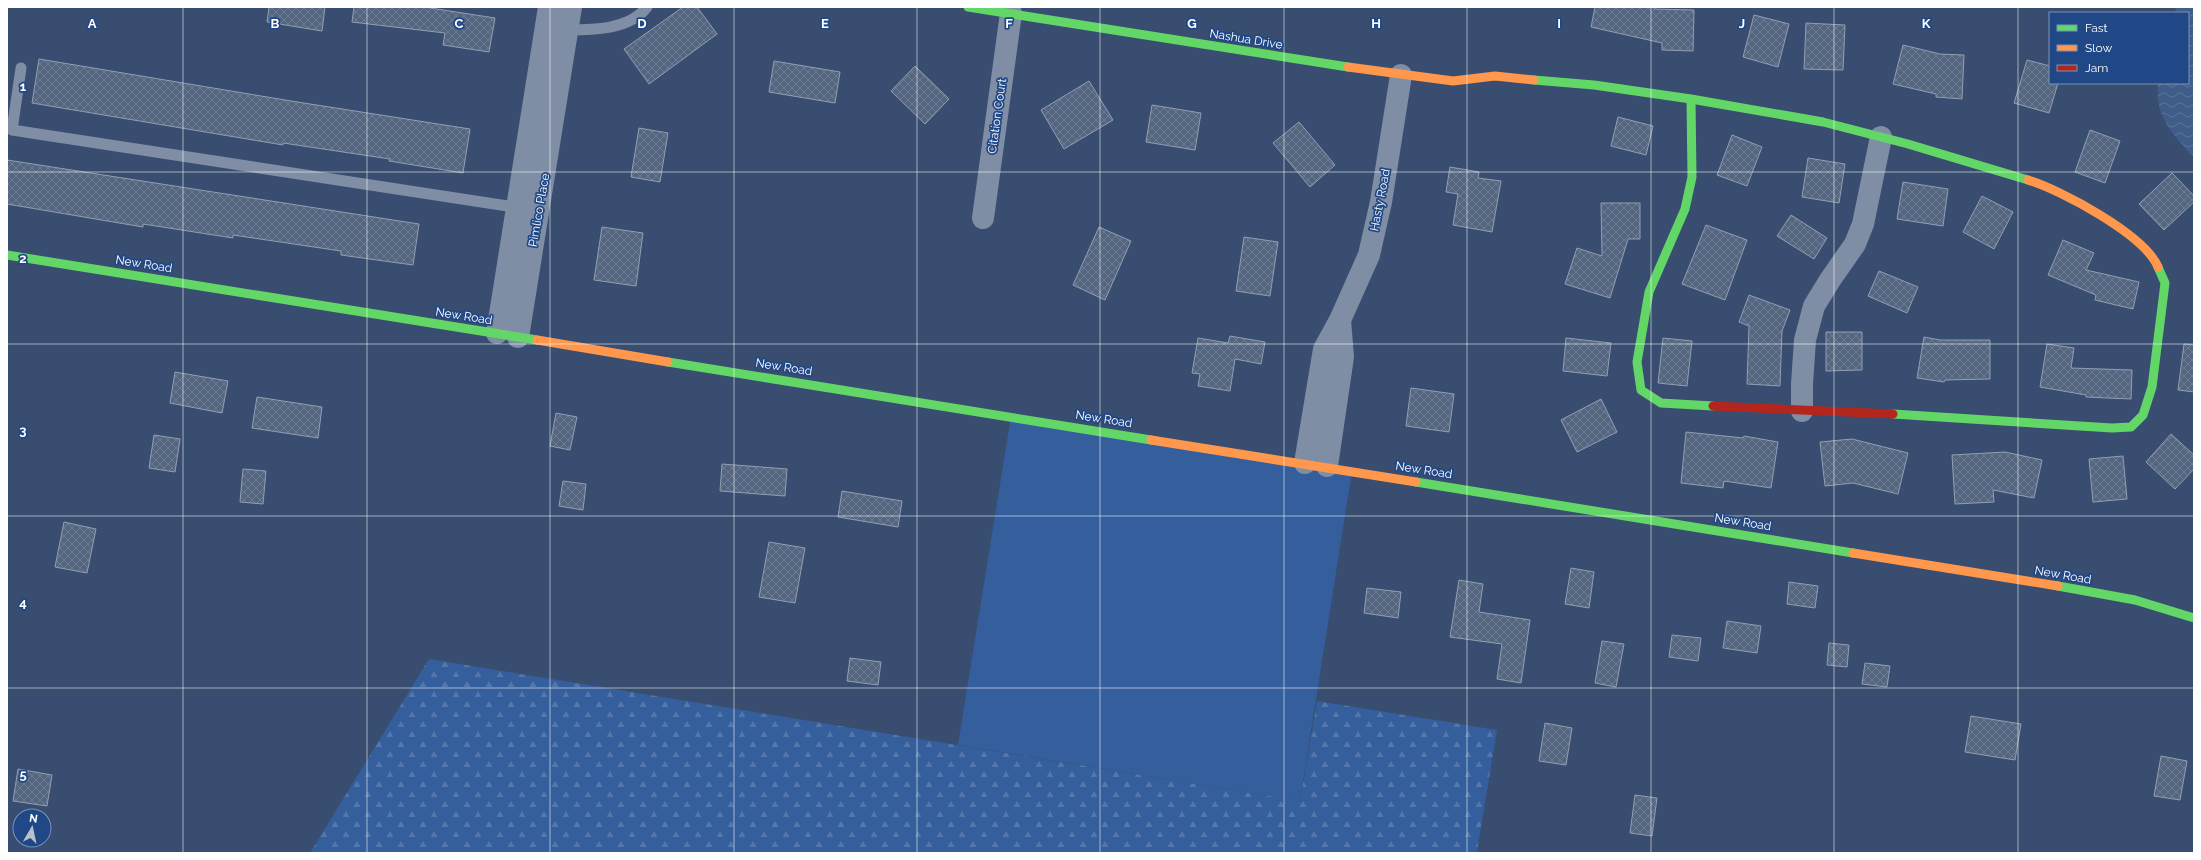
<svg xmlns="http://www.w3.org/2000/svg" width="2201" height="860" font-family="Raleway,sans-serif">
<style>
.green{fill:#355e9c}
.forest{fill:url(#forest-firs)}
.water{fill:url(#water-waves)}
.building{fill:url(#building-cross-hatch);stroke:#929fb3}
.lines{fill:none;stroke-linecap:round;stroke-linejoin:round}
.lane{stroke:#7f8ea5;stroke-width:11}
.street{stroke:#7f8ea5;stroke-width:22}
.fast{stroke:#63d668;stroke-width:9}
.slow{stroke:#ff974d;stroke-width:9}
.jam{stroke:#b3261e;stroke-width:9}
.grid{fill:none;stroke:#fff;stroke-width:1;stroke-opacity:0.55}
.labels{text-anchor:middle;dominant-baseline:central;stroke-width:3.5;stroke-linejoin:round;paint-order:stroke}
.street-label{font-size:12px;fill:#fff;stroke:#214886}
.grid-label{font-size:13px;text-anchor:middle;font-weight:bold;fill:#fff;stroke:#214886;stroke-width:3.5;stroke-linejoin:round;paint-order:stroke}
</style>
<defs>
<pattern id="forest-firs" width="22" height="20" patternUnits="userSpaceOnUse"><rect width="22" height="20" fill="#355e9c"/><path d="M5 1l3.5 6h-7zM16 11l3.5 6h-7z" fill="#5376ab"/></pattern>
<pattern id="water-waves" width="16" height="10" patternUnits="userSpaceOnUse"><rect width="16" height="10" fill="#405c88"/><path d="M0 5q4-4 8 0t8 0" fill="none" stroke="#5d749a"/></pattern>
<pattern id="building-cross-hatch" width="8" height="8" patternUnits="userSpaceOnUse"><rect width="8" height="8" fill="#546580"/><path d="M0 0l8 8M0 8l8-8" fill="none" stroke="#6e7c93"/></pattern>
</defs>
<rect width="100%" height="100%" fill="#384d6f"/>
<path class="green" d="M1011,416l341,55 -52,330 -342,-56z"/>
<path class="forest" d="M429,659l871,142 17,-100 180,29 -20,121 10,2h-1177z"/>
<path class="water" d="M2176,7h18v151c-22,-26 -39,-39 -36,-75h30v-70h-13z"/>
<path class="building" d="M269,7h56l-3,24 -55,-9z
M354,7h70l71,11 -6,34 -46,-7 2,-12 -93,-11z
M683,7h14l20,27 -68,50 -25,-35z
M1595,7h60l-1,2 40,1 -1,41 -31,-1v-7l-71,-16z
M1754,15l35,9 -11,43 -35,-10z
M1806,23l39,2 -2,45 -39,-1z
M1903,45l37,9 24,1 -2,44 -26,-2v-3l-43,-10z
M39,59l252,42 179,28 -7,44 -74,-12 1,-2 -107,-16v2l-251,-42z
M2027,60l23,6v17h8l-9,30 -35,-10z
M774,61l66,11 -5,31 -66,-11z
M915,66l34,33 -24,25 -34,-33z
M1089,81l24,39 -49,29 -23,-39z
M1152,105l49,8 -6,37 -49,-8z
M1618,117l35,9 -7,29 -35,-9z
M1299,122l36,43 -25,22 -37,-44z
M639,128l29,5 -8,49 -29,-5z
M2090,130l30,11 -15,42 -30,-11z
M1732,135l30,12 -15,39 -30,-11z
M1808,158l37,6 -6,39 -37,-6z
M7,160l412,64 -6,41 -72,-10v-4l-108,-16v3l-90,-14v3l-136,-23z
M1450,167l29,5 -1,6 23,3 -9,51 -39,-7 5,-31 -12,-2z
M2172,173l22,23v6l-30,28 -25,-26z
M1903,182l45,7 -5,37 -46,-7z
M1982,196l31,16 -19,37 -31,-17z
M1601,203h39v36h-12l-18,59 -45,-14 12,-36 25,8z
M1791,215l36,23 -13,21 -37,-23z
M1706,225l41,15 -22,60 -43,-16z
M602,227l41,6 -7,53 -42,-6z
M1099,227l32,14 -26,59 -32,-15z
M1244,237l34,5 -8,54 -34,-5z
M2063,240l31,13 -8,17 53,12 -6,27 -38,-9 1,-5 -48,-20z
M1879,271l39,16 -11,26 -39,-17z
M1749,295l41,15 -8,21 -2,55 -33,-2 2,-58 -10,-4z
M1826,332h36v38l-36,1z
M1230,336l35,6 -4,22 -26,-5 -5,32 -32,-5 2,-12 -8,-1 6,-35 30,5z
M1924,337l16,3h50v39l-45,1 -1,2 -27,-4z
M1566,338l45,5 -4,33 -44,-5z
M1663,338l29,3 -5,45 -29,-3z
M2047,344l27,4 -3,20 61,2 -1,29 -45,-2v-2l-46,-8z
M2184,344l10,1v47l-16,-2z
M175,372l53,9 -6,32 -52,-10z
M1411,388l43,6 -5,38 -43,-6z
M257,397l65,10 -4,31 -66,-10z
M1601,399l16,33 -40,20 -16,-32z
M556,413l21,4 -7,33 -20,-4z
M1686,432l57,6 1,-2 34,6 -7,46 -47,-7 -1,7 -42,-5z
M2171,434l23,21v14l-19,20 -29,-27z
M154,435l26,4 -5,33 -26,-4z
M1852,439l56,14 -10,41 -45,-11 -28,3 -5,-44z
M2005,452l37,8 -8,38 -41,-8 1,12 -39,2 -3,-49z
M2123,456l4,43 -34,3 -4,-43z
M722,464l65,5 -2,27 -65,-5z
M243,469l23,2 -3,33 -23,-2z
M563,481l23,3 -3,26 -24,-4z
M842,491l60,10 -4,26 -60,-10z
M64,522l32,7 -9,44 -32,-6z
M769,542l36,6 -10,55 -36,-6z
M1571,568l23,4 -5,36 -24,-4z
M1459,580l24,4 -4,28 51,8 -9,63 -24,-4 5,-35 -52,-7z
M1789,582l29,4 -3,22 -28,-4z
M1367,588l34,4 -3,26 -34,-5z
M1727,621l34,5 -4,27 -34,-5z
M1672,635l29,3 -3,23 -29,-4z
M1602,641l22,3 -8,43 -21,-4z
M1829,643l20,2 -2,22 -20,-2z
M850,658l31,4 -3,23 -31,-4z
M1865,663l25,3 -3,21 -25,-3z
M1971,716l50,8 -6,36 -50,-8z
M1545,723l27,5 -6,37 -27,-4z
M2161,756l26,5 -7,39 -26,-4z
M18,769l34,6 -5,31 -34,-5z
M1635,795l22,3 -5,38 -22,-3z"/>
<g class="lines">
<path class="lane" d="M567,30c26,0 62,0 80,-23
M21,68l-9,62 509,78"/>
<path class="street" d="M983,218l28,-205
M497,333l52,-326
M518,337l53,-330
M1802,411v-27l3,-44 9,-34 16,-26 25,-36 8,-20 18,-87
M1305,463l19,-114 16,-29 29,-65 12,-53 20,-127
M1327,466l16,-109 -3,-37"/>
<path class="fast" d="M968,7l380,60
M1534,80l60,5 97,14 132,23 85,22 120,36
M1691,99l1,78 -7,32 -36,83 -12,70 4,28 20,13 52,3
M7,255l530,85
M668,362l483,78
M1893,414l219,14 19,-1 12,-12 9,-28 13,-104 -7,-16
M1416,482l437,71
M2058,586l77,14 59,18"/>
<path class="slow" d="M1348,67l105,14 42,-5 39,4
M2028,180c33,10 117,55 130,87
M537,340l131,22
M1151,440l265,42
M1853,553l205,33"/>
<path class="jam" d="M1713,406l180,8"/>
</g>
<path class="grid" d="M183,7v846M367,7v846M550,7v846M734,7v846M917,7v846M1100,7v846M1284,7v846M1467,7v846M1651,7v846M1834,7v846M2018,7v846M7,172h2187M7,344h2187M7,516h2187M7,688h2187"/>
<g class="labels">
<g class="street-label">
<text transform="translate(1246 39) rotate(9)">Nashua Drive</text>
<text transform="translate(997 116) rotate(-82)">Citation Court</text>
<text transform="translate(1380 200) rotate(-79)">Hasty Road</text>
<text transform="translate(539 210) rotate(-80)">Pimlico Place</text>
<text transform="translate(144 264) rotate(9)">New Road</text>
<text transform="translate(464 316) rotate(9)">New Road</text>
<text transform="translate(784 367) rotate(9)">New Road</text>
<text transform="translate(1104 419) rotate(9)">New Road</text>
<text transform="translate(1424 470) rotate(9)">New Road</text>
<text transform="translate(1743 522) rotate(9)">New Road</text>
<text transform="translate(2063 575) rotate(10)">New Road</text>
</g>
</g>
<g class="grid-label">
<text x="92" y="28">A</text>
<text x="275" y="28">B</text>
<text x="459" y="28">C</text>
<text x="642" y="28">D</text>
<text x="825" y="28">E</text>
<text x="1009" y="28">F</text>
<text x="1192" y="28">G</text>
<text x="1376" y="28">H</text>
<text x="1559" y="28">I</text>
<text x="1742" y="28">J</text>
<text x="1926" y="28">K</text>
<text x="23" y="91">1</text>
<text x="23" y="263">2</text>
<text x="23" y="435">3</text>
<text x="23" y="607">4</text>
<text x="23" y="779">5</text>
</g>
<rect width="2201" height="860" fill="none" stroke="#ffffff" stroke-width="16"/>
<rect x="2049" y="12" width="140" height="72" fill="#214886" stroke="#7a91b6"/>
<rect x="2057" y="25" width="20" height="6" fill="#63d668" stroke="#7a91b6"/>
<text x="2085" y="32" font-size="12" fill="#ffffff">Fast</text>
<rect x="2057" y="45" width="20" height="6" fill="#ff974d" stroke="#7a91b6"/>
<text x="2085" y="52" font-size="12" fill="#ffffff">Slow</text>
<rect x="2057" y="65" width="20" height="6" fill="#b3261e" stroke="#7a91b6"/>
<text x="2085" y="72" font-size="12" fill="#ffffff">Jam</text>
<g transform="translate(32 828) rotate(9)"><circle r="19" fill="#214886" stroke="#7a91b6"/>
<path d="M0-3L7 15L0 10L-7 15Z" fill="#b9c1cd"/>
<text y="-6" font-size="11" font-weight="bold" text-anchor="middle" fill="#ffffff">N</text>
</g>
</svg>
